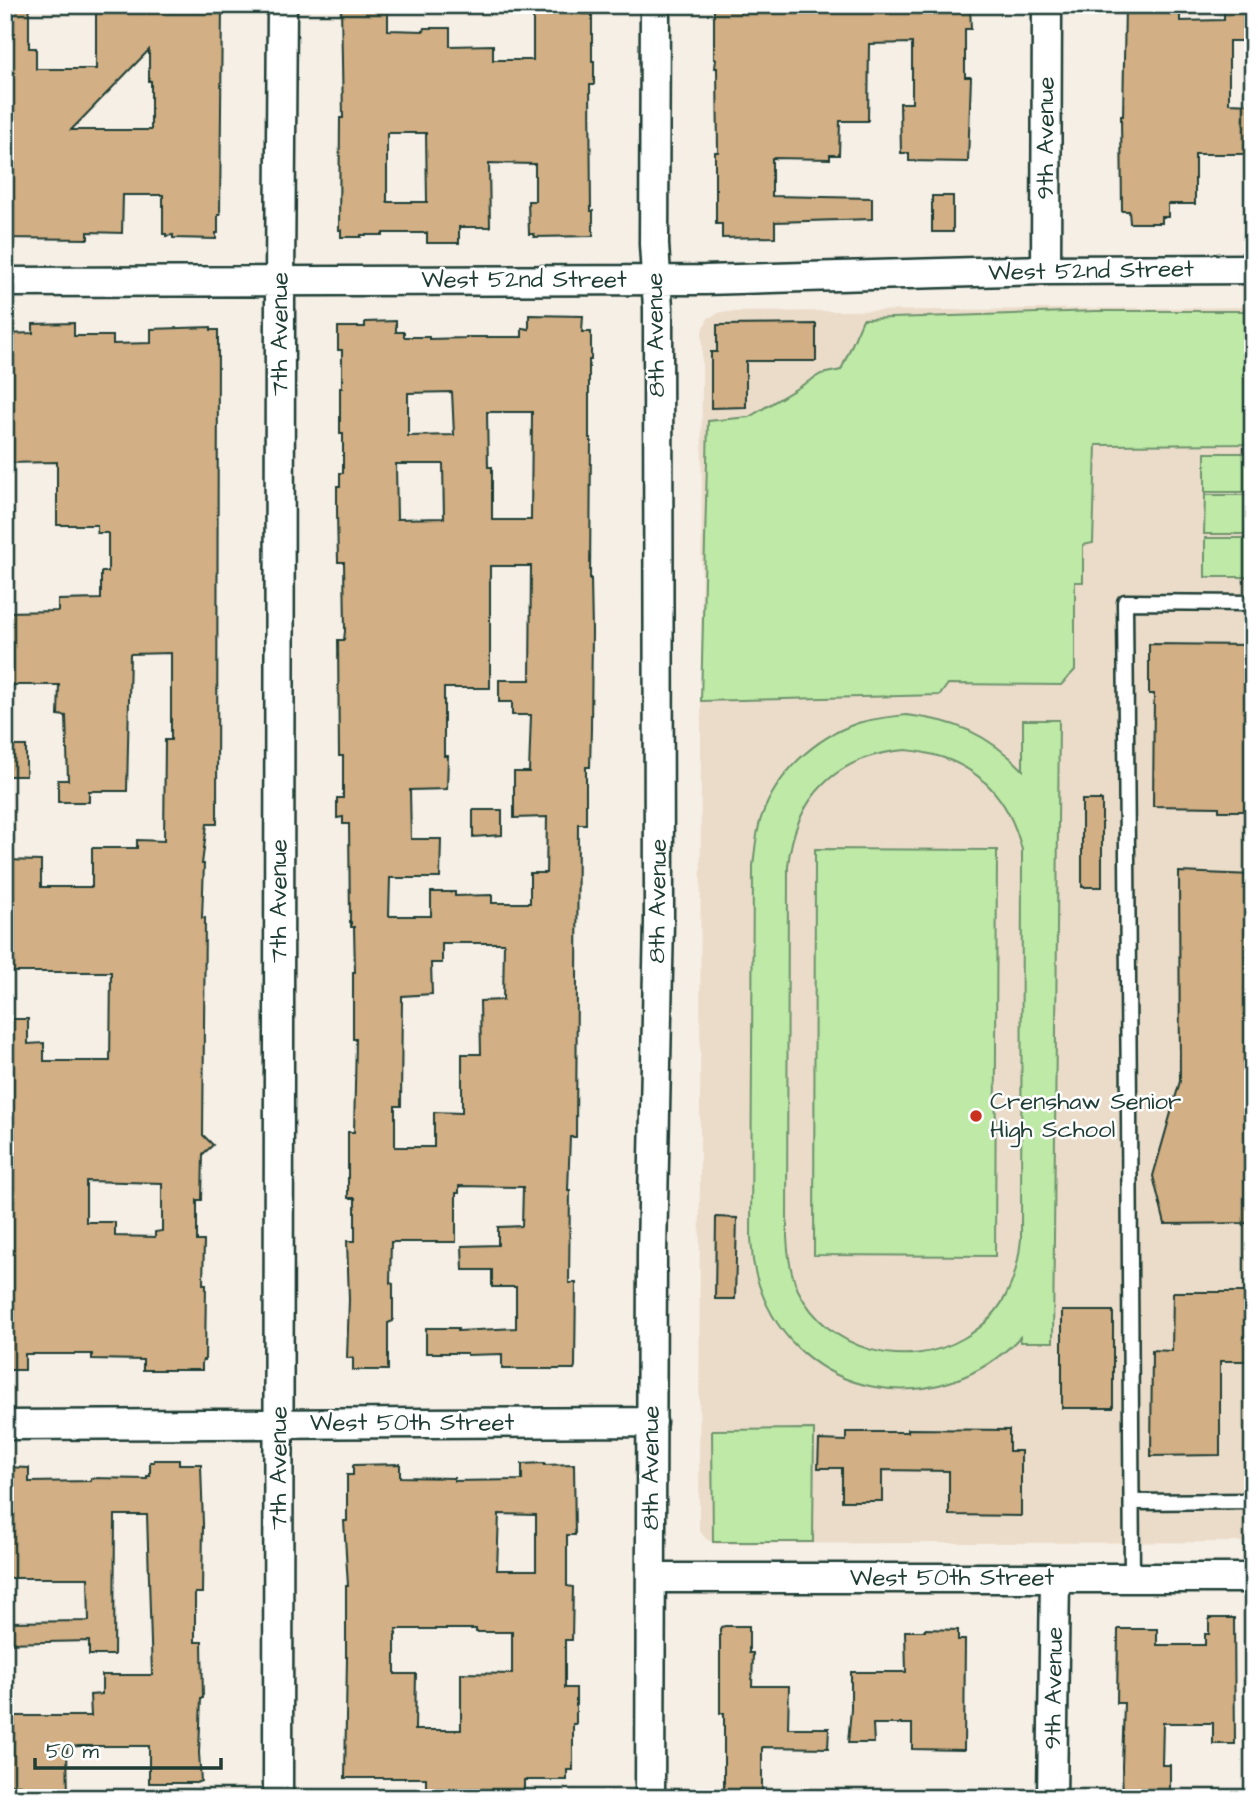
<svg xmlns="http://www.w3.org/2000/svg" width="1258" height="1803" font-family="'Architects Daughter',sans-serif">
<style>
.built{fill:#ebdcc9}
.green{fill:#bee9a6;stroke:#6e936d;stroke-width:2;fill-rule:evenodd}
.building{fill:#d2af84;stroke:#1f3d34;stroke-width:2;fill-rule:evenodd}
.lines{fill:none;stroke-linecap:round;stroke-linejoin:round}
.lane-casing{stroke:#1f3d34;stroke-width:19}
.street-casing{stroke:#1f3d34;stroke-width:33}
.lane{stroke:#fff;stroke-width:14}
.street{stroke:#fff;stroke-width:28}
.poi-dot{fill:#c8321e;stroke:#fff;stroke-width:2.5}
.labels{text-anchor:middle;dominant-baseline:central;stroke-width:5;stroke-linejoin:round;paint-order:stroke}
.street-label{font-size:24px;fill:#1f3d34;stroke:#fff}
.poi-label{font-size:24px;fill:#1f3d34;stroke:#fff;text-anchor:start}
</style>
<rect width="100%" height="100%" fill="#f6efe6"/>
<filter id="ink" filterUnits="userSpaceOnUse"><feTurbulence type="fractalNoise" baseFrequency=".0143" numOctaves="2"/><feDisplacementMap in="SourceGraphic" scale="14" xChannelSelector="R" yChannelSelector="G"/><feConvolveMatrix kernelMatrix="1 2 1 2 8 2 1 2 1" color-interpolation-filters="sRGB"/></filter>
<g filter="url(#ink)">
<path class="built" d="M1253,307v1235l-537,2 -10,-5 -7,-9 3,-1199 6,-13 13,-6z"/>
<path class="green" d="M1096,311h157v133l-157,1 -3,98 -10,2v37h-8v88l-14,15 -113,-1 -8,11 -239,6 7,-280 41,-4 72,-43 20,-4 22,-51z
M1205,453h48v39h-48z
M1205,495h48v39h-49z
M1205,538h48v39h-48z
M906,715c49,5 82,19 117,55v-50h36l-6,622h-33v-5c-81,87 -223,63 -261,-52 -6,-16 -7,-32 -8,-48l2,-371c2,-16 3,-33 8,-48 16,-45 53,-80 97,-95 16,-5 32,-6 48,-8zM906,750c63,6 101,39 116,100l-1,389c-2,19 -5,36 -13,52 -9,20 -25,36 -44,47 -58,34 -136,13 -166,-48 -8,-17 -10,-34 -11,-53l1,-371c7,-69 49,-111 118,-116z
M815,849l182,1 -2,406 -181,-1z
M814,1429l-1,113h-100l-1,-112z"/>
<path class="building" d="M96,5l126,1 -2,209h-2v18h-2v6l-43,-1v-3l-7,1v-2h-3v-39h-40l-1,38 -34,-1v7l-83,-1v-232h24v42h7v21h60zM149,50v31h2v49h-80z
M341,5h47v25l36,1 1,-3h25v18l43,-1v15h40v-55h50v9h9v47h2v24h-4l1,126h2v25l-59,1v-3h-5l-1,-33h7v-37l-46,-1 1,64h-31v16h-32v-10h-44v2h-22v2h-20v-7h-2l1,-112h3zM387,133h39l1,69h-40z
M714,5h256l1,24h-6v48h6l-3,85 -59,-1v-8h-8l-1,-50h12v-60l-43,1 -1,77h-28l-1,34h-9v4l-58,-1v38l100,2v21l-97,3v15l-53,1v-14h-6v-35h-1v-37h3l-1,-84h-2l1,-9h-2z
M1125,5h55v16l44,-1v-15h24v23h-2v13h-17v62l24,1 -1,50h-57v50h-27v13h-6v6h-32l-1,-12h-7l-1,-95h2z
M932,196h21v36h-21z
M529,315l54,1 -1,16h9v28h-2v78h2l-1,141h1l1,52 -1,98 -1,38h-4v57h-8l-2,313h-6l-2,53h2l-1,93h7l-1,83 -1,3h-72v-15l-35,1v-2h-41v-25h32v3l58,-3v-41h-24v-17h-29l-1,-24 36,-1v-18l24,-1 1,-39 -64,-1v7h-3v49h-65l-1,41 3,1v37l-5,2v47h-35v-12h-6l2,-59 -2,-58h8v-43h-7v-66h6l2,-93h-3v-67h2l-1,-45h-3v-5h-1l-1,-98h-6v-7l-6,1v-20h6v-42h-4l-1,-116h6l1,-9 -1,-69h-6l-1,-51v-25h3v-13h3v-40h-3v-45h2v-38h-4v-23h27v-5l31,-1v11h8v5h25v2l37,-1v-1h56v-9l7,1zM452,392l2,43 -46,1v-43zM487,412h45l-1,108h-39v-53h-4zM396,464h47l1,54 -47,1zM490,566h41l-1,114h-31v22h13v13h19l-2,57h-15v46l33,-1 -1,56h-16v30h-38v-8l-37,1v-4h-24v24h-42l1,-38h50l1,-39h-30l-1,-49 37,-1 1,-33h-4v-68h46zM442,943h62l-1,57 -23,1 1,53h-19v59l-28,-1v35h-39v-41h6l1,-110 30,-2 -1,-31h11z
M74,323v13h39v8l38,-1v-14l60,-2v3h7l-1,494h-10l-5,40h2l-2,54h3l-2,217 10,10 -10,9 -1,46h-5v41h7l-1,43h3l-1,76h-2l-1,3v7h-59v-10l-51,-1v-5h-67v16h-20v-351h23v25l16,-1v18h66l1,-89h-106v-112l36,1v26h51v-39h45v-8l27,1 1,-101h6v-87l-41,1 -3,137h-38v11h-31v-22h10l-2,-64 -8,-1 1,-30h-54v-73l53,-1v-11l43,-1v-27h7v-39h-11v-8h-40v-63l-52,1v-129l28,-1v-9zM86,1181l76,2v48l-7,1v5l-40,-1v-14h-29z
M816,324v37h-70v46l-35,1v-56h6v-27z
M1149,644l104,1v166h-34v-4l-66,-1 1,-112h-5z
M5,746h21v30h-21z
M1082,800h20v87h-20z
M473,810h29v25l-29,2z
M1179,872l74,3v348l-88,1 -12,-48 27,-95z
M716,1217l21,1 -2,81h-20z
M1173,1292h80v69h-33v94l-69,1 1,-106 20,1z
M1062,1311h51v97h-51z
M908,1429l101,1v21h12v65l-72,-1v-44l-67,-1v31h-40v-33h-24l1,-28 27,1v-9h62z
M154,1460h25v4h22v2l2,58 -1,69h-7v49h7l1,56h-2l-2,55 2,28 -5,2h-47v-37h-69l-13,1 1,51h-27v-11h-19l-1,-2 -16,-1v-68h86l-1,-21 12,-1v-19h50l-5,-160h-32l-1,140h-25v-14l-84,2v-21l84,-1 -1,-43h-83v-111l24,1v14l62,-1v-3l56,1v-3h3v-14h4z
M544,1463v2l30,-1 1,71h-8v51l6,1 -1,53h-7v48h11v36h-3v46h-6v10h-43v18h-98v-20h-81l2,-121h-1v-71h2l-4,-65h3v-46h6v-10l47,-1v13l54,1v3l68,-1v-16zM499,1514l37,1v55h-39zM396,1629h80v3h36v42l-51,-1v57h-46l1,-56h-21v-39h1z
M1209,1618h25l1,126h-22v-21h-50l-1,42h8v33h-47l-1,-31 2,-64h-7l1,-74h39v16h48v-11h4z
M749,1626v27h4l-1,33h37l-1,42h41l-1,20 -66,-1v51h-38v-85h-4v-84l1,-2 4,-1z
M925,1629l33,1v10h7l-1,110 -52,-1v-25h-39l1,19h-26l3,-34v-37h55l-1,-41h20z"/>
<g class="lines">
<g class="lane-casing">
<path id="lane" d="M1132,1502l121,-1
M1132,1578c0,-325 -6,-651 -7,-976l128,1"/>
</g>
<g class="street-casing">
<path id="street" d="M1046,270l1,-265
M5,282l700,-2 341,-10 207,-1
M5,1425l647,-3
M651,1578h602
M278,1798l2,-1517 2,-276
M650,1798l2,-545 7,-332 -1,-613 -4,-64 1,-239
M1052,1798l3,-220"/>
</g>
<use href="#lane" class="lane"/>
<use href="#street" class="street"/>
</g>
</g>
<circle class="poi-dot" cx="976" cy="1116" r="7"/>
<g class="labels">
<g class="street-label">
<text transform="translate(1046 138) rotate(-90)">9th Avenue</text>
<text transform="translate(1091 271) rotate(-1)">West 52nd Street</text>
<text x="524" y="280">West 52nd Street</text>
<text transform="translate(280 334) rotate(-90)">7th Avenue</text>
<text transform="translate(656 335) rotate(-91)">8th Avenue</text>
<text transform="translate(279 901) rotate(-90)">7th Avenue</text>
<text transform="translate(658 901) rotate(-89)">8th Avenue</text>
<text x="412" y="1423">West 50th Street</text>
<text transform="translate(279 1468) rotate(-90)">7th Avenue</text>
<text transform="translate(651 1468) rotate(-90)">8th Avenue</text>
<text x="952" y="1578">West 50th Street</text>
<text transform="translate(1054 1688) rotate(-89)">9th Avenue</text>
</g>
<g class="poi-label">
<text x="990" y="1102">Crenshaw Senior<tspan x="990" dy="28">High School</tspan></text>
</g>
</g>
<rect width="1258" height="1803" fill="none" stroke="#fff" stroke-width="28"/>
<rect x="14" y="14" width="1230" height="1775" fill="none" stroke="#1f3d34" stroke-width="2.5" filter="url(#ink)"/>
<path d="M35 1758v10h186v-10" fill="none" stroke="#1f3d34" stroke-width="3.5"/>
<text x="46" y="1758" font-size="21" fill="#1f3d34" stroke="#ffffff" stroke-width="5" paint-order="stroke">50 m</text>
</svg>
